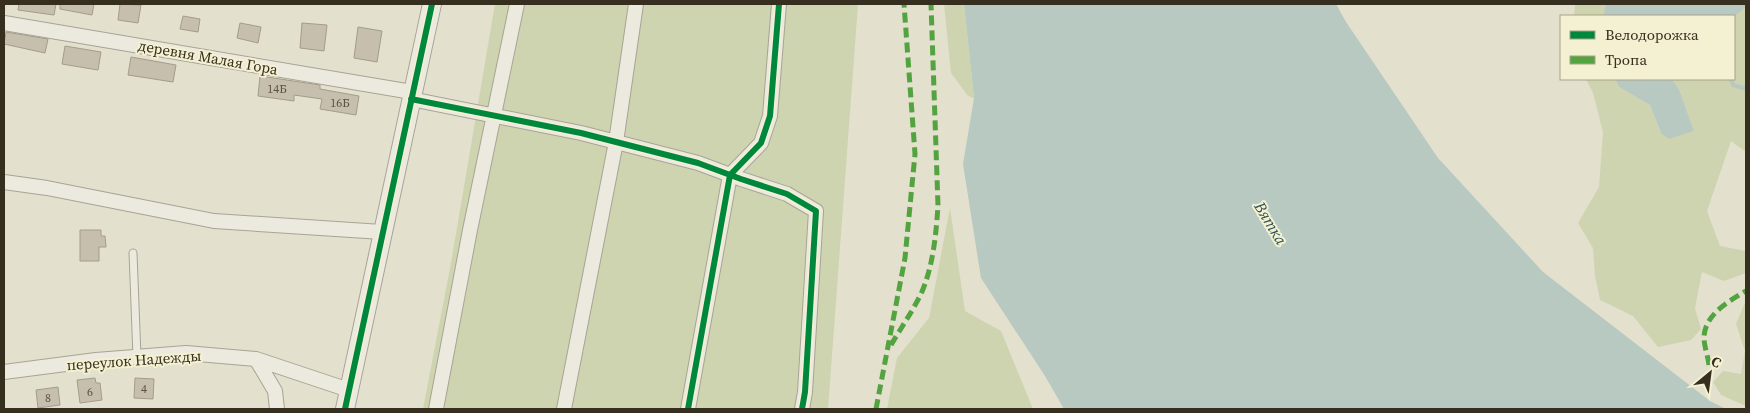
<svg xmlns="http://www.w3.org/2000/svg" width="1750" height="413" font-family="'Source Serif 4',serif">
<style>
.green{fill:#ced4af}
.water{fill:#b8c9c1}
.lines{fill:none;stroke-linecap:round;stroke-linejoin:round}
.stream{stroke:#b8c9c1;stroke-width:4}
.building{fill:#c7bfae;stroke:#a39c8c}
.service-casing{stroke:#a8a495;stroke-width:9}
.minor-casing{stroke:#a8a495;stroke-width:16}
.tertiary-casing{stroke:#a8a495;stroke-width:20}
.service{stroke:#ece9de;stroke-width:7}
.minor{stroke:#ece9de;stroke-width:14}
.tertiary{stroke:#ece9de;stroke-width:18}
.quiet{stroke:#53a441;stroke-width:5;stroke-dasharray:10 5;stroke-linecap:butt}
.cycleway-casing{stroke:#f4f0d2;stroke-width:9}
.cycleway{stroke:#00873e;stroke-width:6}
.labels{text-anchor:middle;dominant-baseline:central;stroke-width:4;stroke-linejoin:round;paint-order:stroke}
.number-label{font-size:12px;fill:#5a5242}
.street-label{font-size:15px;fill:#362e1e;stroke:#f4f0d2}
.water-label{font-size:16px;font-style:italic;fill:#2e5256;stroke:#f4f0d2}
</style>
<rect width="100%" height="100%" fill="#e3e0cd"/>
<path class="green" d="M495,4h363l-30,405h-405l28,-146z
M944,4h20l10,94 -6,-2 -17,-23z
M1575,4h31l-3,12h-29z
M1746,7v145l-15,-11 -24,70 13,35 26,5v22l-22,8 -22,-9 -7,36 6,21 -10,11 -33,7 -25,-31 -33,-16 -5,-24 -2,-28 -15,-25 21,-36 4,-55 -10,-39 -7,-14h29l4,8 31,18 11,28 33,-2 -15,-42 -7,-10h62v-62z
M950,208l15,103 36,20 32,78h-146l10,-51 32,-40z
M1746,300v106l-25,-11 -8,-13 10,-11 18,3 4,-23 -9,-27z"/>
<path class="water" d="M964,4h372l10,18 92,136 105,114 167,129 16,8h-662l-19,-33 -64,-98 -18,-114 11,-66z
M1606,4h140v3l-12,10 -131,-1z
M1615,79h57l7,10 15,42 -25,8 -8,-6 -11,-28 -31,-18z"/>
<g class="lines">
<path class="stream" d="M1731,79l2,6 13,4"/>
</g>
<path class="building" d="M19,4h37l-2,11 -36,-5z
M60,4h34l-2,11 -32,-6z
M120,4l21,1 -3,18 -20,-3z
M183,16l17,3 -2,13 -18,-3z
M240,23l21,4 -3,16 -21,-5z
M302,23l25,2 -3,26 -24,-3z
M358,27l24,4 -5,31 -23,-4z
M6,32l42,7 -3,14 -41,-9z
M65,46l36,6 -3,18 -36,-6z
M131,57l45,8 -3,17 -45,-7z
M260,76l60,9v4l39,7 -3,19 -36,-6 2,-10 -28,-4v6l-36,-5z
M80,230h21v6h4l1,11h-7v14h-19z
M95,378l1,5h4l2,17 -22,3 -3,-23z
M135,378l19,1 -1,20 -19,-1z
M58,387l2,18 -22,3 -2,-18z"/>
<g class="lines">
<g class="service-casing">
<path id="service" d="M133,253l4,104"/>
</g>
<g class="minor-casing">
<path id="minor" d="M4,23l408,69
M411,99l170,34 117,30 43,16 46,15 29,17 -11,181 -3,17
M4,182l43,6 167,33 168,11
M256,359l19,32 2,18
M4,372l92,-12 90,-7 70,6 93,31
M436,409l34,-179 47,-226
M564,409l52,-267 20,-138
M688,409l42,-234 31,-32 9,-27 9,-112"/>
</g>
<g class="tertiary-casing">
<path id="tertiary" d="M345,409l87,-405"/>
</g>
<use href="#service" class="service"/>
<use href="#minor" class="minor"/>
<use href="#tertiary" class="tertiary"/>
<path class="quiet" d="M891,345c10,-17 21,-33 30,-51 12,-27 15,-59 17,-88l-7,-202
M1709,365c-1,-9 -5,-19 -5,-27 0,-23 25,-37 42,-47
M876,409l29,-151 10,-104 -11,-150"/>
<g class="cycleway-casing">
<path id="cycleway" d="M411,99l170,34 117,30 43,16 46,15 29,17 -11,181 -3,17
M345,409l87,-405
M688,409l42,-234 31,-32 9,-27 9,-112"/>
</g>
<use href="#cycleway" class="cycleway"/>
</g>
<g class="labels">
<g class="number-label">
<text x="277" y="89">14Б</text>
<text x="340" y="103">16Б</text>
<text x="144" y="389">4</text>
<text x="90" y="392">6</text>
<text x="48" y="398">8</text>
</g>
<g class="street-label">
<text transform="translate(208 57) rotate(10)">деревня Малая Гора</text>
<text transform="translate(134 360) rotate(-4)">переулок Надежды</text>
</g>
<g class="water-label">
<text transform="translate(1271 223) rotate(59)">Вятка</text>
</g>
</g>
<rect width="1750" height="413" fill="none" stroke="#362e1e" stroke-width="10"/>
<rect x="1560" y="15" width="175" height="65" fill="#f4f0d2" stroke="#a8a28a"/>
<rect x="1570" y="31" width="25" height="8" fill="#00873e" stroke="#a8a28a"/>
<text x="1605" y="40" font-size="15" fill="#362e1e">Велодорожка</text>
<rect x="1570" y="56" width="25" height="8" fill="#53a441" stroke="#a8a28a"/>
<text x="1605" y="65" font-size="15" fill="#362e1e">Тропа</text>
<g transform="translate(1710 373) rotate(29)" stroke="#f4f0d2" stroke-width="4" paint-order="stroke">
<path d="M0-4L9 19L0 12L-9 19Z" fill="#362e1e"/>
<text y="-8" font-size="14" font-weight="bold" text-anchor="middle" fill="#362e1e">С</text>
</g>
</svg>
